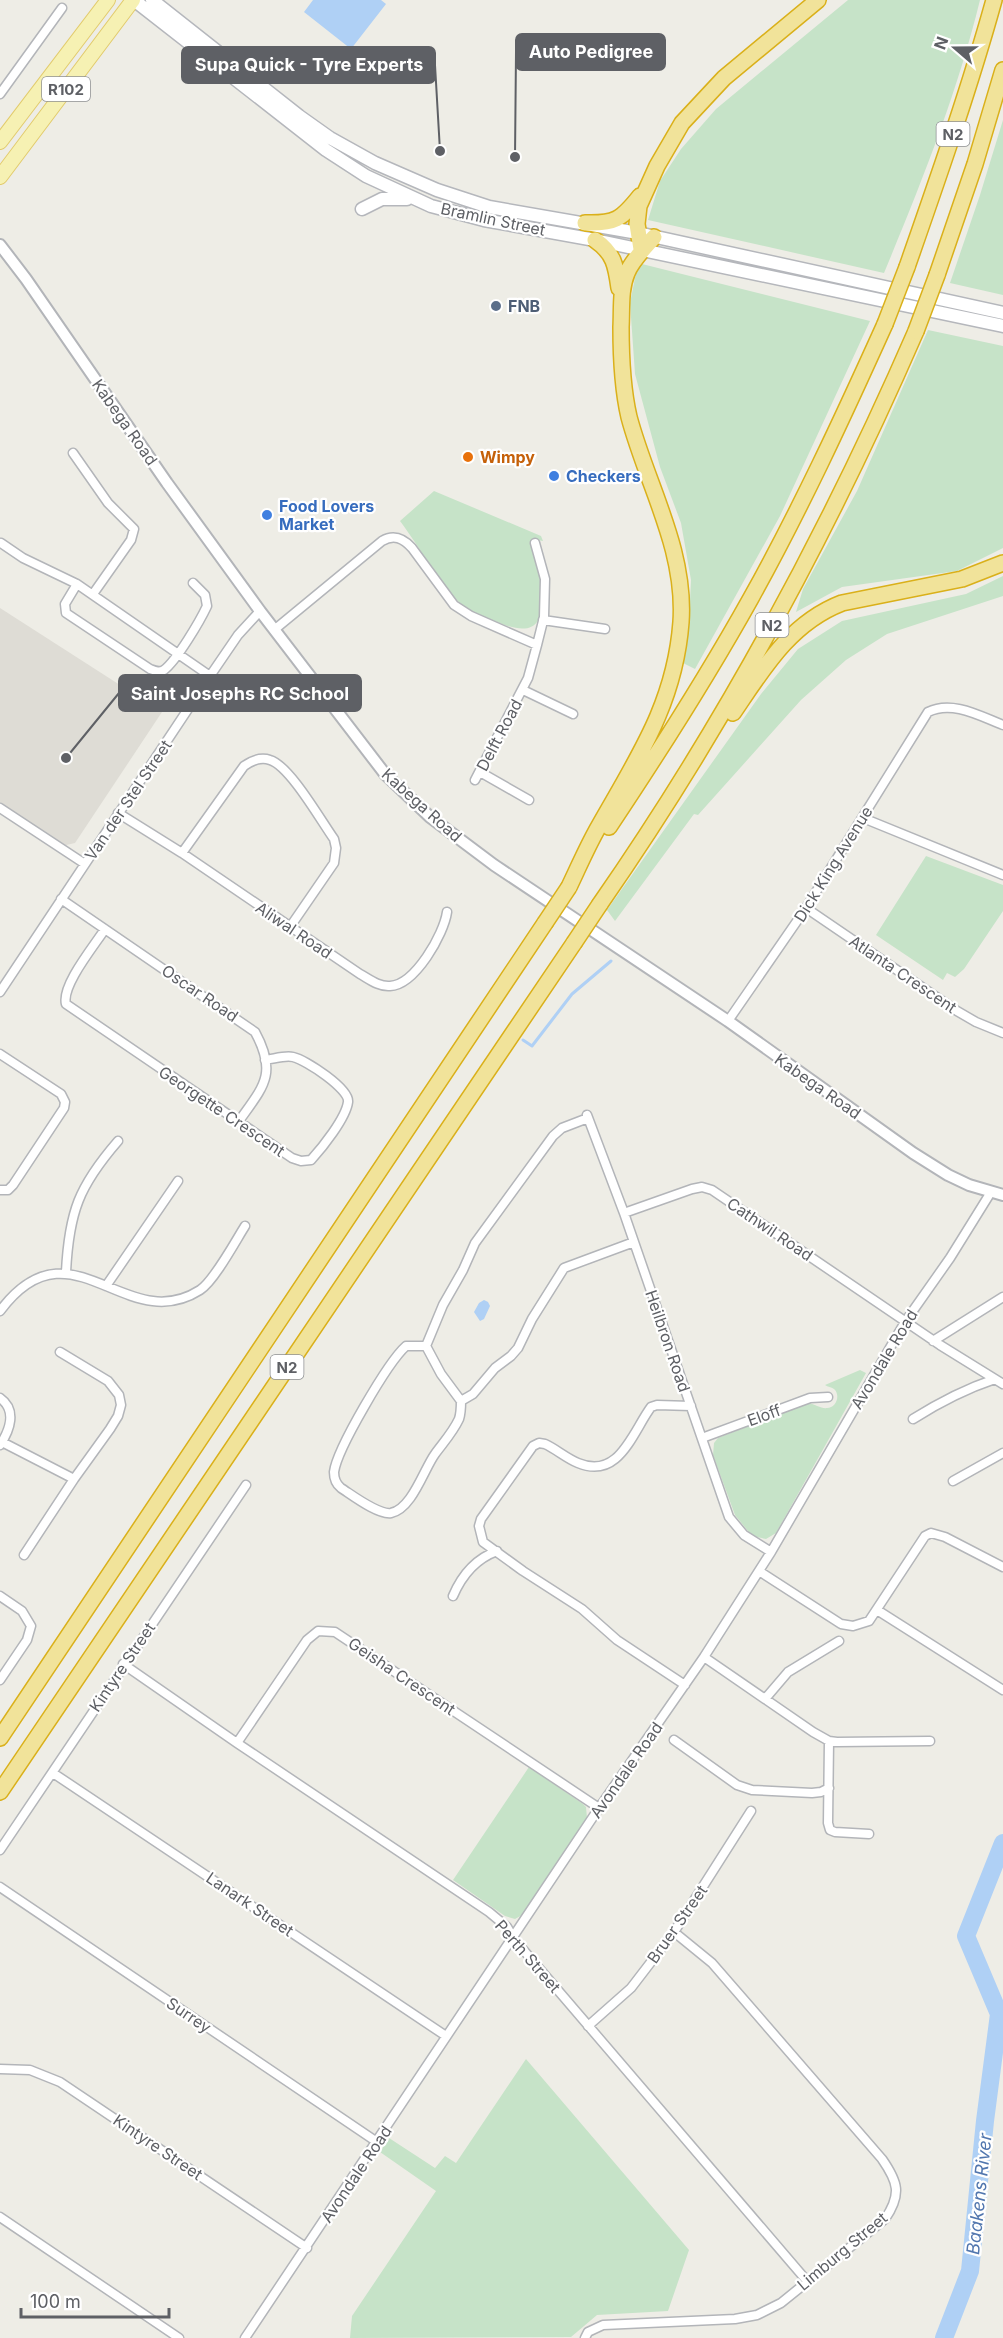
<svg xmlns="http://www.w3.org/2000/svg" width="1003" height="2338" font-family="Inter,sans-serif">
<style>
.education{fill:#dedcd5}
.green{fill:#c6e3c8}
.water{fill:#afd0f5}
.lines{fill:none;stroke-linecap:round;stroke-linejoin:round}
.stream{stroke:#afd0f5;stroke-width:3}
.river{stroke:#afd0f5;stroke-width:18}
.minor-casing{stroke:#b3b5b9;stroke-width:11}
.tertiary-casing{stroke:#b3b5b9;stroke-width:14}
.secondary-casing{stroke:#b5b7bc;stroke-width:15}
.primary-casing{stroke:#e2cb6c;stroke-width:16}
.motorway-casing{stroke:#dab01a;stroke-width:18}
.minor{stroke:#fff;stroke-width:8}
.tertiary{stroke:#fff;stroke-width:10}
.secondary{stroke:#fff;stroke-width:12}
.primary{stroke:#f6f1b3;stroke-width:14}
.motorway{stroke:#f1e39a;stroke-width:15}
.motorway-bridge-casing{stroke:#dab01a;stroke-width:18;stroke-linecap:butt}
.motorway-bridge{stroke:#f1e39a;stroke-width:15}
.service-dot{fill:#5c6f8a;stroke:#fff;stroke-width:2}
.food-dot{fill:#e8710a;stroke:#fff;stroke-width:2}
.shop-dot{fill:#3f7fe0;stroke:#fff;stroke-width:2}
.labels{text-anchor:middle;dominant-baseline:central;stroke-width:4.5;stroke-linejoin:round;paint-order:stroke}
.shield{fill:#fff;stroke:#8e9093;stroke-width:1.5}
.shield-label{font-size:15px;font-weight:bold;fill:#5e6065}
.street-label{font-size:16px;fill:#5e6065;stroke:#fff}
.service-label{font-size:16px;font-weight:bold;fill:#4e5e75;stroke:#fff;text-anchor:start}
.food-label{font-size:16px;font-weight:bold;fill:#c56008;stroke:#fff;text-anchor:start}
.shop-label{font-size:16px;font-weight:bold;fill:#366cbe;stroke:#fff;text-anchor:start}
.water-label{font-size:18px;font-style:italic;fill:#5176ae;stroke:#fff}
.leader{fill:none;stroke:#5e6065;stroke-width:2}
.callout-dot{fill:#5e6065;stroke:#fff;stroke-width:2}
.callout{fill:#5e6065;stroke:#5e6065;stroke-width:2}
.callout-label{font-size:18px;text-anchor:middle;font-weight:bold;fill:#fff}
</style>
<rect width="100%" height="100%" fill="#eeede6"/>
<path class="education" d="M0,608l162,104 -87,131 -13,3 -62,-42z"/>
<path class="green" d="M848,0h132c-23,94 -59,184 -96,273l-236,-53 12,-39 21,-32 35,-40z
M1003,120v175l-53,-12 30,-88z
M638,263l232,58 -90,195 -85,153 -14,-7 8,-40 2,-42 -10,-57 -21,-56 -25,-93 -5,-71z
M928,330l75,16v202l-46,23 -115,16 -46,25 7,-23 54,-98z
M434,491l107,45 2,5 -12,-2c7,32 33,109 -29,85 -14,-6 -30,-10 -41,-20 -24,-22 -41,-57 -61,-83z
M1003,576v20l-116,38 -41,26 -45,40 -103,115 -4,-1 -79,107 -8,-11 154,-216 37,-45 44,-28 124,-27z
M926,856l77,29v26l-39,58 -9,8 -8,-4 -4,7 -67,-45z
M860,1370l6,3 -90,160 -10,6 -14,-3 -17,-21 -22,-60 1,-12 4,-5 91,-35c5,1 13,6 18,5 9,0 14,-13 7,-19 -3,-2 -6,-2 -9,-4z
M529,1767l54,37 3,3 1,11 -63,96 -9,5 -10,-3 -52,-36z
M526,2059l163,191 -21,61 -71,4 -26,22 -221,1 2,-22 84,-125 -56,-39 9,-14 46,30 10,-12 11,7z"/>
<path class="water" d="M313,0h68l5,4 -35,45 -47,-37z
M484,1300l4,2 2,4 -6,13 -4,2 -6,-9 5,-9z"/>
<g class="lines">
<path class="stream" d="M523,1040l9,6 40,-52 39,-33"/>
<path class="river" d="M944,2338l26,-67 15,-150 14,-107 -33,-78 37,-93"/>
<g class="minor-casing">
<path id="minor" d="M0,94l62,-86
M73,453l35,50 26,26 -3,11 -38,54
M1,543l22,15 54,26 133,92
M77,584l-12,20 1,9 84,56c5,2 9,4 14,1 13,-10 36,-49 43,-64l-2,-11 -12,-12
M543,620l62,9
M274,630l108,-89c12,-7 21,-3 30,7l42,57 17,11 66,29
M523,690l50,24
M480,772l49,28
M475,780l53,-102 9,-33 7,-28 1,-38 -10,-36
M0,808l85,56
M118,813l64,40 178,121c9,5 19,13 30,12 25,-1 54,-52 57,-74
M863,818l140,57
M182,853l62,-87c7,-5 17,-9 26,-6 20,6 51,61 64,79l2,9 -2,15 -44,64
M61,899l194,133c23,42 8,55 -16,89
M806,908l151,103 19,11 27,11
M105,929c-11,17 -44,57 -39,75l226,154 9,3 10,-1c11,-12 35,-42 37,-58 2,-13 -42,-42 -55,-45 -8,-2 -19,2 -28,3
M0,992l210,-316 28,-41 22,-24
M728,1021l78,-113 122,-196c24,-12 52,4 75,13
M0,1054l61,40 4,8 -1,6 -51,77 -5,5h-8
M587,1115l37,98 105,304 15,18 27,17
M624,1213l68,-24 10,-2 10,3 228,155 63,39
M66,1272c3,-60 13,-86 52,-131
M106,1286l72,-105
M0,1311c71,-95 125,27 200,-21 14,-9 35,-48 45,-64
M933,1341l70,-44
M426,1346h-20c-18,16 -69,103 -72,126 0,7 2,12 7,16 11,7 37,27 50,25 21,-4 33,-44 44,-59 8,-11 18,-22 24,-35 2,-6 2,-12 2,-18l-20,-27 -15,-28 17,-41 20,-35 12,-27 78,-107 9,-8 26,-10
M0,1398c17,12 10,32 0,47
M461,1401l12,-7 22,-26 16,-12 7,-8 14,-29 32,-51 70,-26
M913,1419c27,-17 52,-30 82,-40
M702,1438l108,-40 18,-1
M2,1442l72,37
M953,1481l50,-28
M24,1555l50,-76 36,-50 8,-13 3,-11 -2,-10 -11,-14 -48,-29
M759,1571l82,53 12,2 16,-5 56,-85 6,-3 14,4 58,30
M0,1596l22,15 9,15 -4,14 -27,40
M453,1596c9,-21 22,-37 44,-45
M877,1610l126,80
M704,1657l109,75 16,9 8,1 93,-1
M123,1664l114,79 252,169 18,15 7,12 293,342
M685,1685l-68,-45 -35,-31 -59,-38 -40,-29 -4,-16 2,-7 52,-73 6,-3 6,1c11,5 21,14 33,19 41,17 54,-30 73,-56l6,-2 34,1
M765,1699l23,-27 51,-31
M674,1740l63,45 15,5 60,3 9,-1 8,-4
M829,1741l-1,82 2,7 5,2 34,2
M237,1743l70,-103 11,-9 17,1 264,176
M53,1773l393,263
M0,1850l246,-365
M0,1887l377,255
M588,2026l43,-38 43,-56 77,-121
M0,2069l30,1 30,12 247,166
M0,2217l179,121
M245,2338l354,-530 105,-151 67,-105 134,-230 45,-64 41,-66
M585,2338l3,-6 15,-7 132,-6 22,-4 24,-12 104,-84c17,-25 13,-37 -3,-60l-170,-196 -38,-31"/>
</g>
<g class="tertiary-casing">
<path id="tertiary" d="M0,245l26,34 141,204 93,128 125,163 45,43 64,48 234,156 185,132 35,22 21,10 34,10"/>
</g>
<g class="secondary-casing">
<path id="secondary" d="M134,0l192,150 40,26 65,30 53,14 111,20 408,86
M152,0l147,116 31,22 45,25 62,27 52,17 149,26 365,80
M362,209l20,-10h25"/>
</g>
<g class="primary-casing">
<path id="primary" d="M0,142l108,-142
M0,177l133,-177"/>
</g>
<g class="motorway-casing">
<path id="motorway" d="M585,223c30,1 36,-3 55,-27
M595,240c19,13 21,26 24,48
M641,249l-4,-25 2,-18 18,-40 25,-43 42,-45 94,-78
M907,267c31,-89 62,-177 87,-267
M937,275l38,-111 28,-94
M733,713c30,-44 57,-90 109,-110l120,-24 41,-16
M609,827c50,-75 98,-150 142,-229 49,-88 92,-181 134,-274
M569,887c10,-21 19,-42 30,-61 39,-69 76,-123 82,-204 5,-73 -34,-137 -52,-205 -7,-30 -8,-60 -8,-90 1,-18 -1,-37 6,-54 5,-13 18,-25 27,-36
M600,904c125,-180 229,-373 316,-573
M0,1738l545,-815
M0,1792l574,-849"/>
</g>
<use href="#minor" class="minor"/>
<use href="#tertiary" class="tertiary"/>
<use href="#secondary" class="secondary"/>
<use href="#primary" class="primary"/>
<use href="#motorway" class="motorway"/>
<g class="motorway-bridge-casing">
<path id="motorway-bridge" d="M885,324l22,-57
M916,331l21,-56
M545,923l24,-36
M574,943l26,-39"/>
</g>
<use href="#motorway-bridge" class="motorway-bridge"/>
</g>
<circle class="service-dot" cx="496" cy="306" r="6"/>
<circle class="food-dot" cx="468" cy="457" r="6"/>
<g class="shop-dot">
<circle cx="554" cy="476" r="6"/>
<circle cx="267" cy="515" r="6"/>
</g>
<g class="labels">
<g class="shield">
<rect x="42" y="77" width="48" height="24" rx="4.5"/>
<rect x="936.5" y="122" width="33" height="24" rx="4.5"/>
<rect x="755.5" y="613" width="33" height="24" rx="4.5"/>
<rect x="270.5" y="1355" width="33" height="24" rx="4.5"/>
</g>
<g class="shield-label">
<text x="66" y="89">R102</text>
<text x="953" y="134">N2</text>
<text x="772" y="625">N2</text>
<text x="287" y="1367">N2</text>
</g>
<g class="street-label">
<text transform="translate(493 219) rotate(12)">Bramlin Street</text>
<text transform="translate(125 422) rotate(55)">Kabega Road</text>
<text transform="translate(499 735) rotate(-62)">Delft Road</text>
<text transform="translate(128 800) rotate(-56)">Van der Stel Street</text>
<text transform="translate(422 805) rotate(42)">Kabega Road</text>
<text transform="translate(833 864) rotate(-58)">Dick King Avenue</text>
<text transform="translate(294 930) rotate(34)">Aliwal Road</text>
<text transform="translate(903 974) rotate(34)">Atlanta Crescent</text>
<text transform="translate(200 993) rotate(34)">Oscar Road</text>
<text transform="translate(818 1086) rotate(35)">Kabega Road</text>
<text transform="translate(222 1111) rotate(34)">Georgette Crescent</text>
<text transform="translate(770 1229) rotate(34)">Cathwil Road</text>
<text transform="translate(668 1341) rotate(71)">Heilbron Road</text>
<text transform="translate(884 1359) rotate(-59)">Avondale Road</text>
<text transform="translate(764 1415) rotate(-20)">Eloff</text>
<text transform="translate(122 1667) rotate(-56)">Kintyre Street</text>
<text transform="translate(402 1676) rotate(34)">Geisha Crescent</text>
<text transform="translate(626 1770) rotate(-55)">Avondale Road</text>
<text transform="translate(250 1904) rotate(34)">Lanark Street</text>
<text transform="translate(677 1924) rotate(-55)">Bruer Street</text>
<text transform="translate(528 1956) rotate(49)">Perth Street</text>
<text transform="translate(189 2015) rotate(34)">Surrey</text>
<text transform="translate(158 2147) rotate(34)">Kintyre Street</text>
<text transform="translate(356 2174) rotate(-56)">Avondale Road</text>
<text transform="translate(842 2251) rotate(-40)">Limburg Street</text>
</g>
<g class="service-label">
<text x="508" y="306">FNB</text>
</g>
<g class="food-label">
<text x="480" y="457">Wimpy</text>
</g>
<g class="shop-label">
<text x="566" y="476">Checkers</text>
<text x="279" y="506">Food Lovers<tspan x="279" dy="18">Market</tspan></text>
</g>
<g class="water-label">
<text transform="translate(979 2194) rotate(-84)">Baakens River</text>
</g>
</g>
<path class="leader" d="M515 157L516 52M440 151L435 65M66 758L119 693"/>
<g class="callout-dot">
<circle cx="515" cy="157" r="6"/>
<circle cx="440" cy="151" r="6"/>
<circle cx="66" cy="758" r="6"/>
</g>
<g class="callout">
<rect x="516" y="34" width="149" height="36" rx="6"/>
<rect x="182" y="47" width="253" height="36" rx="6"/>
<rect x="119" y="675" width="242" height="36" rx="6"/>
</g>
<g class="callout-label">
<text x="591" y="58">Auto Pedigree</text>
<text x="309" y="71">Supa Quick - Tyre Experts</text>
<text x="240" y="700">Saint Josephs RC School</text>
</g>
<g transform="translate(955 48) rotate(290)" stroke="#ffffff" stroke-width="4.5" paint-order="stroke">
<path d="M0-4.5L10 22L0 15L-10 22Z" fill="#5e6065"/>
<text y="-9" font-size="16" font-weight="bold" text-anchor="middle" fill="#5e6065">N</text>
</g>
<path d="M21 2308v9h148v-9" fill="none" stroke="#5e6065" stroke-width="3"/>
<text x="30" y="2308" font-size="18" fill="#5e6065" stroke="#ffffff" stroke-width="4.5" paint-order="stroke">100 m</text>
</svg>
